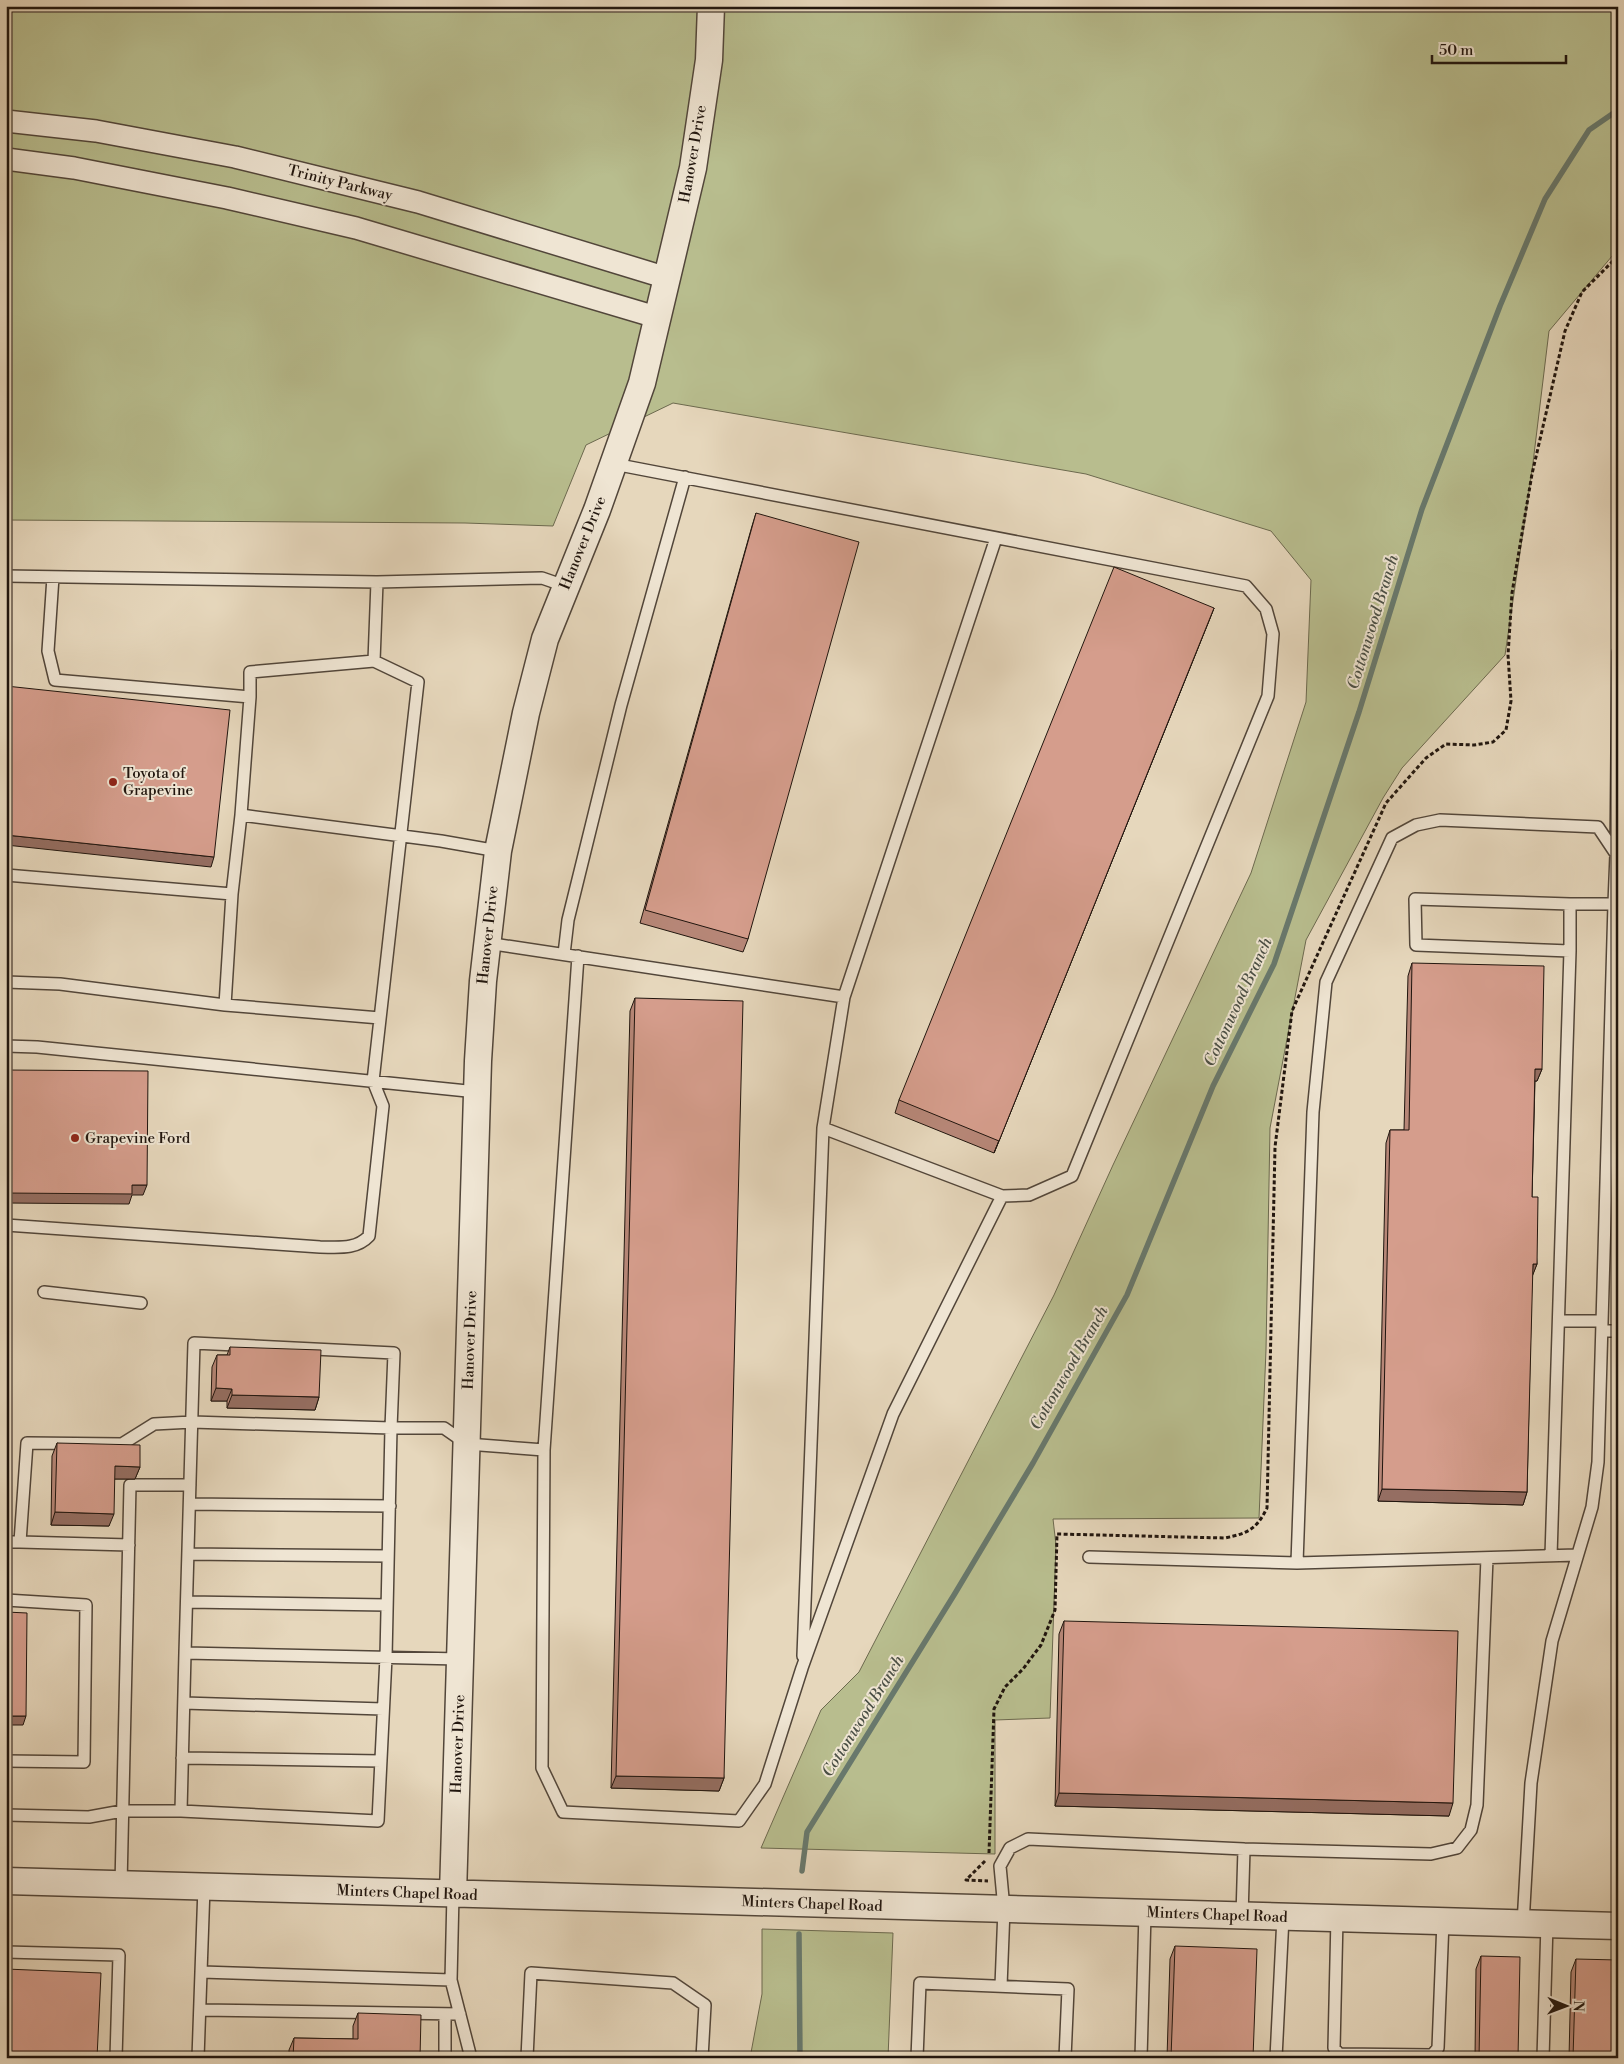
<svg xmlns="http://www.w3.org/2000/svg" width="1624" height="2064" font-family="'Libre Bodoni',serif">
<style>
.green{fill:#b8bd8e;stroke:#6c694e}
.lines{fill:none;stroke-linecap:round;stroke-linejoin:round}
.stream{stroke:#68786c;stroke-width:5.5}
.service-casing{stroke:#52463a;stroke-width:14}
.minor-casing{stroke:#52463a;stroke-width:24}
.tertiary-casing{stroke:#52463a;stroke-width:29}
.path{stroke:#20150e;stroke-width:3;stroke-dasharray:4 2.5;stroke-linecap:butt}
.service{stroke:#efe5d3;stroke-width:11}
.minor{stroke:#efe5d3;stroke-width:21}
.tertiary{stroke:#efe5d3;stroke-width:26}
.wall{fill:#b78778;stroke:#20150e}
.shaded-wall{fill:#956e62;stroke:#20150e}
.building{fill:#d59d8c;stroke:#20150e}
.poi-dot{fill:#8f2418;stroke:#efe5d3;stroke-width:2}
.labels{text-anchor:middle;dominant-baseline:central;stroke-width:4;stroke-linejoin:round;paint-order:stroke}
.street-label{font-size:15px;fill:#20150e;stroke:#efe5d3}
.poi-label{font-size:15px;fill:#20150e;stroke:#efe5d3;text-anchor:start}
.water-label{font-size:16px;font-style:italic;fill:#4a4f45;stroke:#efe5d3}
</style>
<rect width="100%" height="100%" fill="#e6d7bc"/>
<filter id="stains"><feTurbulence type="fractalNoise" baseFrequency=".004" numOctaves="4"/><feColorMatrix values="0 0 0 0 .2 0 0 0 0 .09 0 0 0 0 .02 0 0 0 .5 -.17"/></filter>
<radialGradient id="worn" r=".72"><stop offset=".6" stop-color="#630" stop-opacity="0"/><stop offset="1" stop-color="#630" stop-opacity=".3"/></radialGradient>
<path class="green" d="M6,6h1612v243l-69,82 -17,140 -27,184 -103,113 -19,30 -77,142 -36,188 -4,222 -7,168 -206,1 3,26 -6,173 -55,2v134l-234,-6 60,-138 38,-38 195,-377 59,-130 138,-292 55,-171 5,-122 -40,-49 -185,-57 -413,-71 -87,42 -33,81 -88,-3 -459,-3z
M762,1929l131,4 -5,125h-138l12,-64z"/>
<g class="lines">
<path class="stream" d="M802,1871l5,-39 147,-237 79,-132 94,-168 86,-209 61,-122 85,-252 63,-203 78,-203 45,-107 44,-69 29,-20
M799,1934l1,124"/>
<g class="service-casing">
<path id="service" d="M6,576l371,6 165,-4 23,8
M53,577l-5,74 7,29 195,17 -9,118
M374,661l3,-79
M1616,854l2,-202
M6,875l226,19 9,-79 200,26 57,10
M1570,904l-155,-5 1,46 154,6
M487,943l357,54 -21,131 179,68
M564,954l4,-34 53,-215 64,-228
M6,982l54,2 165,21 7,-111
M844,997l152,-459
M225,1005l155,13
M6,1046l31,1 440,45
M6,1225l314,22c18,0 36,3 49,-11l14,-130 -10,-25 45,-399 -44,-21 -124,11v25
M44,1292l97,11
M1559,1321h43
M1602,1331h16
M544,1450l34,-494
M190,1504l200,2
M6,1542h14
M129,1545l-109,-3 7,-99 95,1 32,-20 38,-2 199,6 -5,229 -8,164 -197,-10 4,-158
M188,1554l200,2
M1577,1555l-280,8 16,-451 13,-130 66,-144 24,-13 24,-5 158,7 18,27
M1551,1556l19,-605v-47h44
M1089,1557l208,6
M6,1600l80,5 -2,157 -78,-1
M187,1602l200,3
M803,1656l20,-528
M460,1659l-275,-6 9,-310 200,10 -3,75h53l23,16 77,6 -2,318 21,44 176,9 26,-37 37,-116 91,-254 109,-218 27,-1 43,-19 196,-480 5,-62 -7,-25 -20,-23 -632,-122
M184,1703l199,6
M182,1758l199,3
M6,1815l83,2 33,-6h59
M121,1885l9,-400h60
M453,1894l-2,86 20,78
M1242,1916l2,-67 187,5 26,-6 14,-18 6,-25 10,-247
M1337,1918l-3,130 5,6 93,1 6,-7 5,-127
M1523,1924l8,-141 21,-142 40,-134 6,-45 16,-558 2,-50 2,-3
M6,1952l113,3 -3,103
M202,1972l249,8
M1001,1986l3,-77 -4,-43 10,-18 18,-9 216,10
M200,2010l260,4
M198,2058l6,-171
M445,2058v-44
M527,2058l4,-85 142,10 32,22 -3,53
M917,2058l3,-75 148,6 -3,69
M1141,2058l4,-145
M1276,2058l7,-141
M1543,2058l4,-134"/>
</g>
<g class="minor-casing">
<path id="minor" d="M6,121l90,10 139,26 183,45 249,76
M6,159l68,9 153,30 129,30 300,89"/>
</g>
<g class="tertiary-casing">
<path id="tertiary" d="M6,1881l1612,45
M453,1894l25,-833 5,-80 15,-130 28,-138 19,-74 52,-129 45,-127 51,-215 16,-108 2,-54"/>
</g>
<path class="path" d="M989,1853l5,-144 11,-22 18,-18 18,-24 14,-35 2,-76 168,4c23,-5 31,-8 42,-30l8,-361 17,-136 94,-208 40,-45 20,-14 28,1 19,-3 13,-12 5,-29 -3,-46 4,-62 20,-119 33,-143 17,-39 36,-36
M985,1861l-19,19 22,1"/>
<use href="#service" class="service"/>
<use href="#minor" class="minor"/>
<use href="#tertiary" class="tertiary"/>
</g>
<path class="wall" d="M756,513l-8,426 -5,13 -103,-29 112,-397z
M1214,608l-220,545 -99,-40 4,-13z
M1412,963l130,106 -5,12h-2l-3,116 5,67 -5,12 -5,216 -4,13 -145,-4 8,-358 4,-13h14l4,-154z
M635,998l89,780 -5,13 -108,-3 19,-777z
M230,1347l89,50 -4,13 -88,-2v-7h-16l1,-34 5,-12h10z
M57,1443l83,24 -5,12h-21l-5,47 -58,-1 1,-69z
M1064,1621l385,195 -394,-10 4,-172z
M1175,1946l78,112h-86l3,-99z
M1481,1956l37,102h-43l1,-89z
M1576,1959l42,99h-49l2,-86z
M358,2013l62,45h-131v-8l5,-12 59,1v-13z"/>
<path class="shaded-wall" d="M1214,608l-5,13 -215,532 5,-12z
M6,835l208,22 -3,10 -205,-22z
M1535,1069h7l-5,12h-7z
M132,1185h15l-4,10h-11l-3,9 -123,-1v-10z
M1533,1264h4l-5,13z
M216,1388l16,1 -5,12h-16z
M232,1395l87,2 -4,13 -88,-2z
M115,1466l25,1 -5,12h-25z
M1382,1489l145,3 -4,13 -145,-4z
M55,1512l59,2 -5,12 -58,-1z
M6,1716h20l-3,9h-17z
M616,1776l108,2 -5,13 -108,-3z
M1059,1793l394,10 -4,13 -394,-10z"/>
<path class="building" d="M756,513l103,29 -111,397 -103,-29z
M1114,567l100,41 -215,533 -100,-41z
M6,686l224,24 -16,147 -208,-22z
M1412,963l132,3 -2,103h-7l-3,128h6l-1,67h-4l-6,228 -145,-3 8,-359h19z
M635,998l108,3 -19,777 -108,-2z
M6,1070l142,1 -1,114h-15v9l-126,-1z
M230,1347l91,3 -2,47 -87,-2v-6l-16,-1 1,-33h13z
M57,1443l83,2v22l-25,-1 -1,48 -59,-2z
M6,1612l21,1 -1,103h-20z
M1064,1621l394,10 -5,172 -394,-10z
M1175,1946l82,3 -4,109h-82z
M1481,1956l39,1 -2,101h-39z
M1576,1959l42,1v98h-45z
M6,1969l95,4 -4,85h-91z
M358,2013l63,2 -1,43h-127l1,-20 64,1z"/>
<g class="poi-dot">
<circle cx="113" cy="782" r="5"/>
<circle cx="75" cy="1138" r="5"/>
</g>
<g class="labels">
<g class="street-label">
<text transform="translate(693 154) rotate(-80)">Hanover Drive</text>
<text transform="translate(340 183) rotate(14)">Trinity Parkway</text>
<text transform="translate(583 543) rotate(-68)">Hanover Drive</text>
<text transform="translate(488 935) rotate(-84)">Hanover Drive</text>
<text transform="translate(470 1340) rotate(-88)">Hanover Drive</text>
<text transform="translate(458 1744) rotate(-88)">Hanover Drive</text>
<text transform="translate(407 1893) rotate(2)">Minters Chapel Road</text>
<text transform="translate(812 1904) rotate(2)">Minters Chapel Road</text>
<text transform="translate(1217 1915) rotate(2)">Minters Chapel Road</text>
</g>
<g class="poi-label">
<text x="123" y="773">Toyota of<tspan x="123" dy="17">Grapevine</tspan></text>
<text x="85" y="1138">Grapevine Ford</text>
</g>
<g class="water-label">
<text transform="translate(1373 622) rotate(-73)">Cottonwood Branch</text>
<text transform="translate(1238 1002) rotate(-65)">Cottonwood Branch</text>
<text transform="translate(1069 1368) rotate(-60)">Cottonwood Branch</text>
<text transform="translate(863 1716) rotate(-58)">Cottonwood Branch</text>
</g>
</g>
<rect width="1624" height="2064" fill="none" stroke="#e6d7bc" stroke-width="25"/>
<rect x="8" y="8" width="1609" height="2049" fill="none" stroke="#20150e" stroke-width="2.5"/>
<rect x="12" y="12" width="1599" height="2039" fill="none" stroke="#20150e"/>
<g transform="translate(1566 2006) rotate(91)" stroke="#efe5d3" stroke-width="4" paint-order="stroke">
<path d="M0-4L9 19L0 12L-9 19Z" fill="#20150e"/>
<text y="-8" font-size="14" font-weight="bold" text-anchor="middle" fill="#20150e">N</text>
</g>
<path d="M1432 55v8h134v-8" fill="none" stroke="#20150e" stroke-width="2.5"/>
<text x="1439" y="55" font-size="15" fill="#20150e" stroke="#efe5d3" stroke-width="4" paint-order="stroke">50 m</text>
<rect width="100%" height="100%" filter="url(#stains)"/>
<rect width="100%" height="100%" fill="url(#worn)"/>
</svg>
